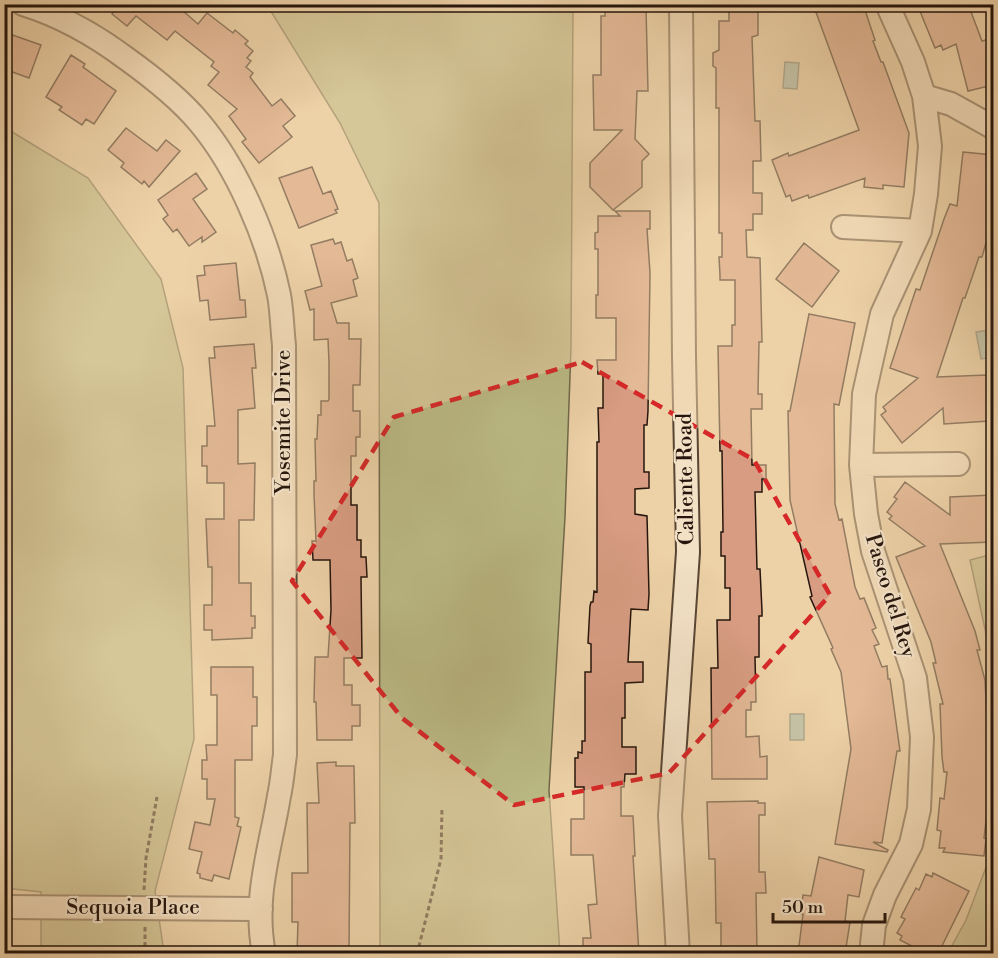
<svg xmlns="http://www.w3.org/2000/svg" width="998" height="958" font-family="'Libre Bodoni',serif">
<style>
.green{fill:#bbba85;stroke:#706849;stroke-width:1.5}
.water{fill:#99b7ab;stroke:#6b776c;stroke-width:1.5}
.building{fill:#d79c82;stroke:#26160d;stroke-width:1.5}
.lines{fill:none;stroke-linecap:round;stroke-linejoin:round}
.minor-casing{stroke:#584534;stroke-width:26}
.path{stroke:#26160d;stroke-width:3;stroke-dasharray:4.5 3;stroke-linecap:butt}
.minor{stroke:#f3e1c6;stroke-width:22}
.marked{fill:none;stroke:#d62828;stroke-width:4.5;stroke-dasharray:12 8;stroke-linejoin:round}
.labels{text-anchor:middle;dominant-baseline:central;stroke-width:4.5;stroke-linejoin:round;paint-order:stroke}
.street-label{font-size:21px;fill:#26160d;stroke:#f3e1c6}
</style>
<rect width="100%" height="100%" fill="#edd1a7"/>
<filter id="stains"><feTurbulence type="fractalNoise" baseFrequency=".00333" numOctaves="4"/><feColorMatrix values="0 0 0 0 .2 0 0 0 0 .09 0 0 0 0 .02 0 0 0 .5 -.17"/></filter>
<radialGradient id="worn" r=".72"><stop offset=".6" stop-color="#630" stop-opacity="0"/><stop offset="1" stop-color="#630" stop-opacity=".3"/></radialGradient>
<path class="green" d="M267,5h306l-2,342 -6,170 -16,273 11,163h-180l-1,-750 -39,-80z
M4,127l84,51 73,101 22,89 11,371 -39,152 9,62h-123v-61l-36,-4z
M993,554h1l-1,112 -23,-106z
M993,843v110h-45l18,-33 25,-66z"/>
<path class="water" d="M785,62l14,1 -2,26 -14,-1z
M990,330l3,27 -12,2 -5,-27z
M790,714h14v26h-14z"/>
<path class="building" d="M120,4h55l23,20 9,-11 26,20 2,-3 13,11 -3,3 8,7 -6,7 4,3 -5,6 7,6 -3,4 22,29 9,-7 14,17 -12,10 9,11 -33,26 -17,-21 4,-3 -17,-23 8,-7 -29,-24 11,-13 -8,-6 3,-4 -39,-31 -8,9 -31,-24 -9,10 -15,-12z
M729,4h29v31l-6,2 3,84h5l1,40h-8v32h9v21h-9v16h-7l1,27 13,1 2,84h-3l-1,52h4v15h-11l1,56h14v14h-4v13h-7l2,77h3l2,42v5h-3v41h-4l1,45h-5v8h-5v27l13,-1 1,21 7,-1v23h-55l-1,-111h7l-1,-48h13v-32h-5v-32h-4v-24h2l-1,-81h-2l-2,-105h14v-21h3v-45h-15v-5l-1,-18h3v-24h-3v-125h-3v-40l-3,-2v-13l6,-3v-29h10z
M813,4h50l12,36 -2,1 8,21h2l26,71 -5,54 -21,-2v4l-19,-2 1,-9 -56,20 -1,-3 -16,6 -2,-6 -4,2 -14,-37 16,-7 1,3 70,-26z
M917,4h51l14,37 11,-3v47l-25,6 -12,-47 -13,6 -2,-5 -6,3z
M605,7h41l2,84h-11l-2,48 14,15 -7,7v26l-29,23 -23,-23v-24l32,-33h-28l-1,-55h8v-59h4z
M4,32l37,13 -12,33 -25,-9z
M71,55l14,9 -2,3 33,24 -22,33 -8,-5 -4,6 -23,-15 3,-3 -16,-10z
M126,128l31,23 9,-11 14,11 -31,36 -5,-6 -2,3 -21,-17 3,-4 -16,-13z
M963,152l30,3v63l-11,39h-3l-14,41h-2l-26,79 50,-2 2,46 -45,3 -1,-16 -41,35 -21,-28 5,-4 -3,-4 35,-29 -28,-10 21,-64 5,-15 4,1 24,-71 6,-15 7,2z
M312,167l11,27 8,-3 7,18 -3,1 2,3 -38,15 -20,-50z
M196,173l11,16 -14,10 23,33 -14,10v-5l-13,9 -12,-17 -4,3 -10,-13 5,-4 -10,-15z
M615,211h35v18h-3l3,44 -2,138 -1,14h-3v47h5v16l-14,1v25l12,2 2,78 -1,16 -17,-1 -3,53h15v20l-18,1v35h-3v29h14v27h-11l-1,13h-3v29h12l2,40h-2l6,98h-56v-16h8l-3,-33 9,-1 -4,-49h-22v-36h13v-32h-9v-29h3v-6l4,1v-12h3v-69h6v-28l-3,-1 2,-37 1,-4h2l1,-11 3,1v-150h2l-1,-34h5v-34h-5l-1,-14h19v-42h-20v-23h2v-46h-3v-16l3,-1v-16h22z
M333,239l2,5 6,-2 6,19 5,-2 6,19 -5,2 4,16 -26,7 6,20h12v16h12l-1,46h-7v26h7v26h-4v19h-5v49h6v35h4v17h5l1,20h-6l1,81h-18v27h8v20h8v21h-8v14h-35l-1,-38h-2l1,-45h13l3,-47 -1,-50h-17l-1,-19h4l-2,-47v-13h2l-1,-42h2l1,-24h3v-14h7l1,-2v-37l-1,-23 -14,1v-31l-4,1 -5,-19 17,-5 -11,-41z
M804,243l35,28 -27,36 -36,-28z
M236,263l4,37h5l1,17 -36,3 -2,-20 -8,1 -3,-25 8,-1 -1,-9z
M809,314l46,9 -16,82 -5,-1 1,100 4,16 3,-1 13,68 5,12 4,-1 12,30 -4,2 7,14 -5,2 8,21 5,-1 1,13h2l10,72h-3l-15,92 -9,-1 15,8 -1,2 -52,-8 16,-95 -10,-77 -10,-23 2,-1 -23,-51 2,-1 -22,-96 -2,-89h2z
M254,344l2,24h-4l3,40 -17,2v54l17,-1 -1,57h-15v63h12v33h4v12h-3v10l-40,2v-10h-8v-25h8v-38h-4l-2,-48h18v-36h-17v-17h-5v-20h5v-20h8l-6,-68h6l-1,-11z
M905,482l45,33v-18l43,-2v47l-53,2 35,87 5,19h-3l8,30 5,107 -6,51 2,1 -2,17 -41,-4 2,-4h-6l2,-17 -4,-1 3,-32 4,1 3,-27h-3l-2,-15 -2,-53h3l-10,-41h3l-5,-21 -35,-85 29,-11 -36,-27 3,-3 -5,-4 10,-13 -3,-2z
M211,667h42v30h4v29h-5v34h-17v57l4,1 -2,8 4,1 -12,52 -15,-4 -2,6 -12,-3v-4l-3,-1 5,-21 -13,-3 6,-27 15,3 5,-26h-8v-20h-5v-19h5l-1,-15h11v-50h-6z
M336,762v4h18l1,57h-5l-1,131h-52l1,-32h-6v-49h16l-1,-70h12l-2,-40z
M758,801v2h7v12h-6v57h6l1,21h-10l1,61h-36v-31h-5l-1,-64h-6l-2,-57z
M819,857l45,13 -5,27 -11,-2 -3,26 5,1 -5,32h-47l5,-40h-2l2,-19 8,1z
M933,873l36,18 -31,63h-11l-27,-14 2,-4 -5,-3 8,-14 -4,-2 15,-29 3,2 7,-16 6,3z"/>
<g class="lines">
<g class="minor-casing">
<path id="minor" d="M23,4c39,12 72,31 104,55 25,18 52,39 72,63 38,45 68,115 80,173 3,16 3,33 5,50l1,410c-2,13 -3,28 -6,41 -9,55 -26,101 -15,158
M924,96l27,8 43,24
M843,227l77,4
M861,465l97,-1
M4,907l257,2
M678,954l-8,-138 18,-264 -4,-195 -3,-353
M871,954l3,-29 11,-30 26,-51 8,-35 3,-72 -7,-59 -42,-127 -7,-37 -5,-49 3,-71 18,-80 38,-83 6,-37 4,-48 -6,-50 -11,-34 -26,-58"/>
</g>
<path class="path" d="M144,890l2,-32 11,-61
M145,954v-27
M417,954l24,-95 1,-52"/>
<use href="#minor" class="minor"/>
</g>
<path d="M0 0H998V958H0ZM582,362l172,98 76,135 -161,178 -155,32 -112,-87 -110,-137 102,-164z" fill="#edd1a7" fill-opacity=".55" fill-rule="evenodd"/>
<path class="marked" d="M582,362l172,98 76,135 -161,178 -155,32 -112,-87 -110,-137 102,-164z"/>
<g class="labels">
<g class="street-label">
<text transform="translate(284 422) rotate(-90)">Yosemite Drive</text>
<text transform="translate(686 479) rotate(-91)">Caliente Road</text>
<text transform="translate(890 596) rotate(73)">Paseo del Rey</text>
<text x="133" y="908">Sequoia Place</text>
</g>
</g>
<rect width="998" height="958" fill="none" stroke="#edd1a7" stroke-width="24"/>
<rect x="6" y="6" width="986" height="946" fill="none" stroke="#26160d" stroke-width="3"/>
<rect x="12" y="12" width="974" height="934" fill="none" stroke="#26160d" stroke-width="1.5"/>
<path d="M773 913v9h112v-9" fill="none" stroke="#26160d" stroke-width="3"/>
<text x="782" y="913" font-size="18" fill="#26160d" stroke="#f3e1c6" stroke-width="4.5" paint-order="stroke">50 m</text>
<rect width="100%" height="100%" filter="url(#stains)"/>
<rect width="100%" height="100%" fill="url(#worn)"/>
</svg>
